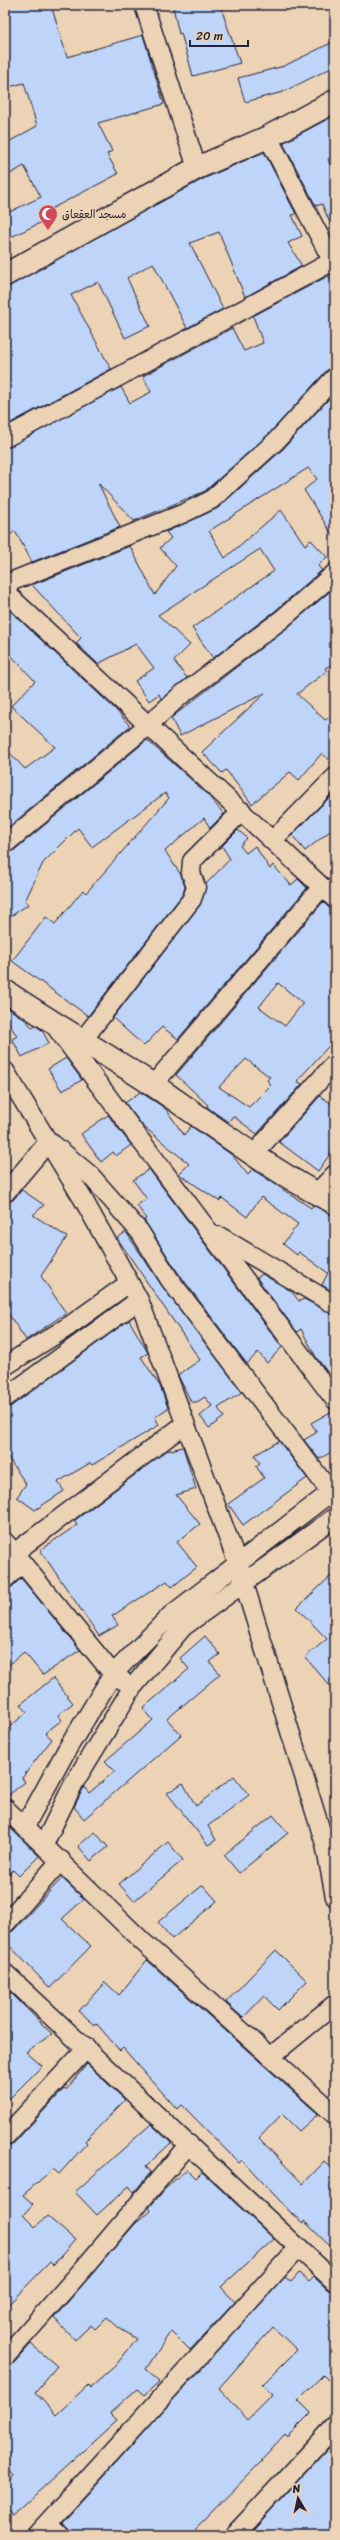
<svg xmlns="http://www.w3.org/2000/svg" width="340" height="2540" font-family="Sriracha,'Playpen Sans Arabic',sans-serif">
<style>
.building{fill:#bed4f8;stroke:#22223b;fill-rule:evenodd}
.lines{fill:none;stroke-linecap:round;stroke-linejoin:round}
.minor-casing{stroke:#22223b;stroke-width:21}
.tertiary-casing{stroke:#22223b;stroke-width:25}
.minor{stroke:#edd3b5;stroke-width:18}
.tertiary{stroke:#edd3b5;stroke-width:22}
.labels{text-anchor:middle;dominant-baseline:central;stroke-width:3;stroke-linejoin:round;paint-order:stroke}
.poi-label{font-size:11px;fill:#22223b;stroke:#edd3b5;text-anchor:start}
</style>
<rect width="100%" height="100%" fill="#edd3b5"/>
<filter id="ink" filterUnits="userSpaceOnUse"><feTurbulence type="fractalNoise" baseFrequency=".025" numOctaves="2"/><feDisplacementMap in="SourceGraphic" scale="8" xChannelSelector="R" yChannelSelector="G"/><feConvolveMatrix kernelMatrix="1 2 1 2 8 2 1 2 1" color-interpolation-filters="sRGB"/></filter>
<g filter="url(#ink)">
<path class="building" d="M5,5h46l16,52 76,-22 21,69 -66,19 14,28 -5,3 11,20 -71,37 3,7 -45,22v-26l36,-17 -17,-31 -19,11v-33l32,-18 -13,-43 -19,5z
M181,5h39l20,58 -47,13 -12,-43 -2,1 -6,-27z
M335,41v25l-52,26 -38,10 -7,-24 46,-12z
M335,115v40l-7,4 7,18v58l-13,-31 -6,2 -33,-63z
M264,152l32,62 -4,1 10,21 -14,7 14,23 -57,31 -26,-65 -29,11 33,66 -36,19 -34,-65 -26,15 23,48 -25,12 -27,-56 -27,13 40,74 -106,57v-139l198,-108z
M328,276l7,7v84l-8,3 -58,64 -64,57 -71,30 -36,-38 22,44 -88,35 -17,-31 -10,8v-91l116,-61 9,16 21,-11 -8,-16 89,-48 12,23 19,-8 -10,-27z
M335,392v147l-31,-49 13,-11 -9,-11 -99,63 16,27 56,-48 24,35 6,-5 16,17 -9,9 4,4 -47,41 -62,47 -21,-30 82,-57 -14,-22 -102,66 32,30 -16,16 13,17 -26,21 -2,-5 -10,7 -14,-20 19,-13 -18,-24 -38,20 -22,-21 5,-5 -49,-53 98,-39 25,49 21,-29 -16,-18 11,-10 -5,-6 52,-24 65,-59z
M335,587v76l-10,5 2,3 -30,23 28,26 10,-7v52l-13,-12 -23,27 -9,-8 -38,32 -26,-34 -4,3 -20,-21 63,-59 -85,43 -9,-18 117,-91z
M5,606l111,104 14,16 -125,104v-82l20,21 30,-22 -44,-41 24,-25 -30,-32z
M147,740l57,51 20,23 -14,14 -6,-10 -39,33 16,24 4,12 -2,7 -95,122 -76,-55 34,-44 9,7 28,-34 3,3 83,-95 -4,-5 -73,54 -14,-19 -35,35 -18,38 4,3 -24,16v-66l7,-2z
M335,792v35l-30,24 -13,-16z
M238,830l9,8 -7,8 6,7 9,-7 15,23 3,-4 18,20 7,-6 9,9 -129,151 -16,-12 -18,19 -31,-28 87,-113 6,-21 24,-25 -8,-13z
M323,902l12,11v126l-38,42 5,3 -45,50 -24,-18 -5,6 -21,-15 1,-2 -32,-30zM278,983l25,20 -18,23 -26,-19zM246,1059l24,18 -3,3 4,5 -22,22 -30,-20z
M9,1009l18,12 5,7 4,-2 6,4 7,13 -27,14 -10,-18 5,-3 -12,-18v-7z
M66,1058l16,22 -20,11 -14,-22z
M140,1092l25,16 19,27 7,-9 41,29 16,20 4,-6 59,39 2,-3 22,11v77l-13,-8 6,-12 -29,-21 -2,3 -14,-11 15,-20 -37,-27 -14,20 -25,-19 -3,3 -40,-27 10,-10 -46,-38 -18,-23z
M320,1096l15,10v41l-17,24 -39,-29z
M108,1115l23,30 -15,11 -3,-4 -12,10 -20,-28z
M149,1169l133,178 -15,16 -9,-11 -11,12 -68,-90 -35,-54 2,-1 -9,-14 10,-6 -14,-19z
M22,1190l22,15 -11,10 34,22 -26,39 25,37 -40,27 -21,-31v-106l8,-3z
M126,1232l36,54 80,106 -24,16 6,9 -15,11 -9,-12 12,-10 -7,-9 -8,5h-6l-13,-27 22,-15 -83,-122z
M262,1274l29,17 8,10 5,-2 31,16v67l-19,-25 -15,-28 -4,3 -40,-54z
M129,1320l19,33 -7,4 19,29 8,22 -13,9 4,8 -67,40 -2,-2 -32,19 6,9 -29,19 -18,-13 9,-13 -21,-31v-45l6,-2z
M334,1410l1,40 -16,9 -15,-19 13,-8 -6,-9z
M279,1441l28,37 -64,47 -15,-21 36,-26 -8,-12 4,-3 -5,-8z
M183,1447l13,42 -20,6 24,29 -23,18 20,25 -25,20 -5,-6 -55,35 6,9 -19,11 -59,-86 37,-25 -3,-4 92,-70z
M335,1572v120l-30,-35 22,-18 -30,-31z
M21,1578l59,72 -37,25 -19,-23 -19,16v-79l7,-2z
M205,1636l15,18 -10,8 10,12 -53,45 14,16 -97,84 -10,-12 10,-20 5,6 26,-22 -10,-10 48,-41 -10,-12 46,-39 -9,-11z
M53,1678l20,25 -15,12 4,5 -17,13 7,6 -30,39 3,4 -20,16v-67l22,-19 -6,-8z
M234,1776l15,19 -41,31 8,14 -8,5 -41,-52 16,-10 13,23z
M273,1815l15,18 -49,40 -15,-18z
M5,1823l34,33 -20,20 -6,-6 -8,9z
M95,1832l13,15 -17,14 -13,-15z
M168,1842l15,18 -49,41 -15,-17z
M62,1878l22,21 -22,20 29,27 -41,42 -45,-47v-7l8,-3z
M203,1885l14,16 -45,38 -14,-17z
M276,1950l31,31 -29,29 -14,-14 -21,22 -17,-16z
M147,1960l171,154 -19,17 -17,-17 -23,24 44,46 21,-22 11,10v79l-31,-30 -1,2 -11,-9 -50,-54 -3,3 -57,-58 -5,4 -54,-61 -3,3 -24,-28 -1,2 -16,-14 26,-29 14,13z
M5,1987l47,47 -26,18 16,14 -37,37z
M87,2064l38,36 -40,41 2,2 -28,31 -6,-5 -30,26 10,9 -10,11 12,12 12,-11 28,24 -22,25 -3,-3 -45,46v-161l8,-3 51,-55 2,1z
M151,2124l20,19 -25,23 5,6 -17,20 -5,-6 -32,29 -22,-23z
M187,2169l9,9 6,-6 72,67 -53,48 14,15 -45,48 -19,-19 -25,38 14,12 -16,14 -7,-6 -27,24 7,7 -104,95 -8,-8v-25l9,-8 -9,-10v-97l8,-3 18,-20 26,22 -22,26 21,23 32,-30 2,3 25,-22 22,-27 -18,-11 -12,-11 -12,12 -4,-4 -16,15 -21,-22 81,-94 16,-14 -2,-2 16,-19z
M299,2273l10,9 5,-5 14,13 7,2v95l-12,-12 -25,25 13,13 -24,24 -2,-3 -24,26 1,1 -73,74h-119l-8,-13 223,-245 6,5zM273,2327l24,23 -35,35 11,10 -25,25 -29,-32z
M335,2441v94h-87z"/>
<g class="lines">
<g class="minor-casing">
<path id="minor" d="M144,5l53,163
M268,137l67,129
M5,438l330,-178
M5,584l177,-70 29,-14 65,-59 59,-64
M5,592l330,307
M273,840l62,-63
M5,844l142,-118 33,-30 102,-77 53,-46
M55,1026l280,374
M82,1041l110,-142 4,-12 -5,-14 1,-12 50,-50
M5,1071l78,128 56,101 99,264 87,280 10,53
M153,1085l168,-197
M253,1155l82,-92
M5,1193l44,-52 41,34 50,57 30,48 165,218
M316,1194l19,-20
M219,1236l116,69
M5,1366l64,-40 60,-43
M5,1398l134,-98
M5,1542l108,132 9,6
M14,1553l171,-129
M5,1579l17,-16
M5,1808l138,134 192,173
M25,1826l41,-75 47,-77 58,-59 164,-126
M44,1844l30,-61 58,-95 51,-61 152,-110
M5,1924l56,-64
M5,1973l330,309
M270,2057l65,-53
M5,2137l82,-89
M5,2357l79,-89 105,-124
M48,2523l12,12
M36,2535l262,-287
M234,2535l101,-109"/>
</g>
<g class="tertiary-casing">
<path id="tertiary" d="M5,275l192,-107 71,-31 67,-36
M5,991c50,34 103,64 154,98 58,39 113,83 176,114"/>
</g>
<use href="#minor" class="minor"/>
<use href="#tertiary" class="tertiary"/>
</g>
</g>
<defs>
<g id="mosque-pin" transform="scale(1)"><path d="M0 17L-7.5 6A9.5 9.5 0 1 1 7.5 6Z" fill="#d1495b" stroke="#edd3b5"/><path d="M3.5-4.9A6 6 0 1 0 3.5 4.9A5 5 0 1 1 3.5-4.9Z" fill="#fff"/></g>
</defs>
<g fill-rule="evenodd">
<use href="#mosque-pin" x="48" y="214"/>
</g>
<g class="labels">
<g class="poi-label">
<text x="62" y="214">مسجد العقعاق</text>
</g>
</g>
<rect width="340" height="2540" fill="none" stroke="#edd3b5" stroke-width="20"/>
<rect x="10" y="10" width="320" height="2520" fill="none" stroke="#22223b" stroke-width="1.5" filter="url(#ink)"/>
<g transform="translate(298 2498) rotate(351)" stroke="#edd3b5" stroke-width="3" paint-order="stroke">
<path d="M0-3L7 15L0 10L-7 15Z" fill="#22223b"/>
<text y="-6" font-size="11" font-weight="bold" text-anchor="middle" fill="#22223b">N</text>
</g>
<path d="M190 40v6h58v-6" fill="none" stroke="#22223b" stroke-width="2"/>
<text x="196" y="40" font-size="12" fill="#22223b" stroke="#edd3b5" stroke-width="3" paint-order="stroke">20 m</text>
</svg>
